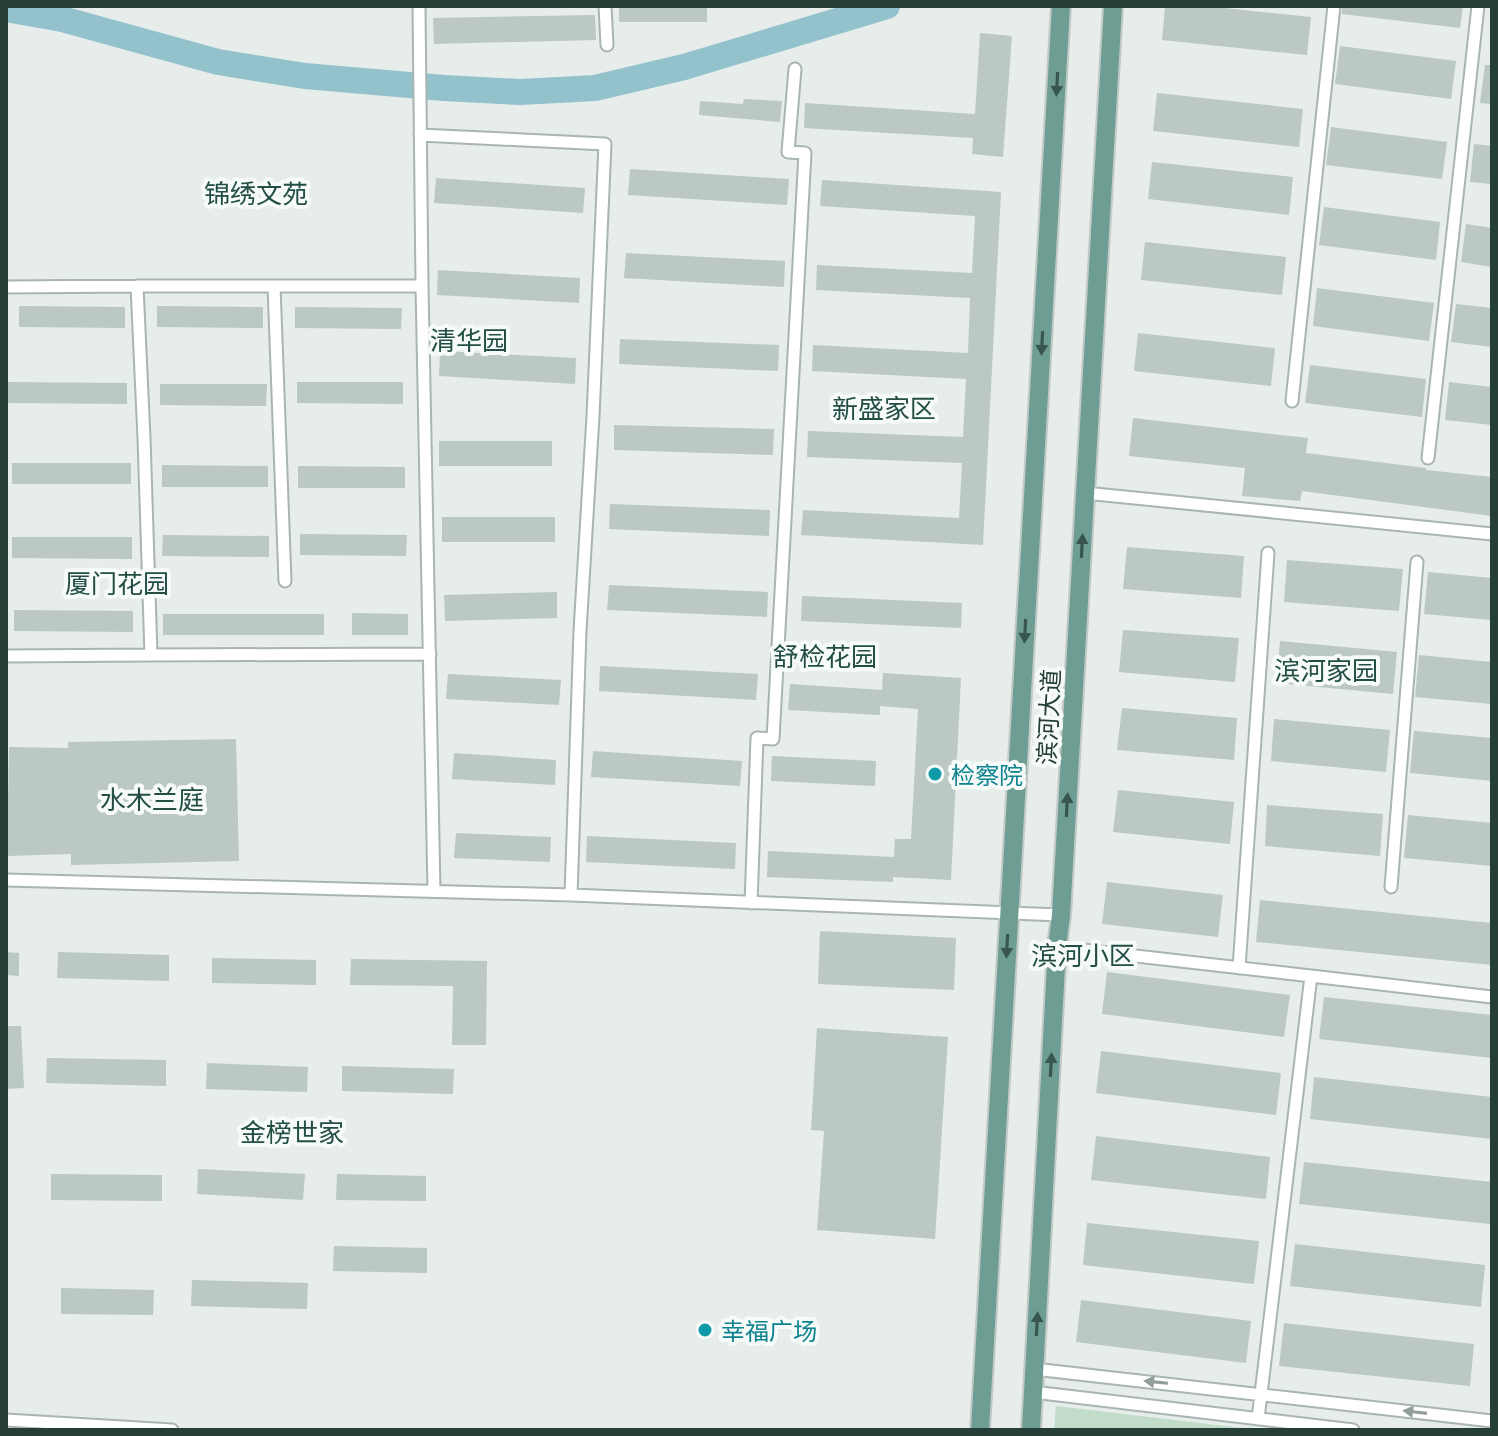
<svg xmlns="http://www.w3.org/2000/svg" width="1498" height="1436" font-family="'Golos Text','Noto Sans SC',sans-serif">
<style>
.green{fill:#c1dcc9}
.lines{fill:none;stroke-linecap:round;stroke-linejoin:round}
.river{stroke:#93c2cd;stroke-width:26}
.building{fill:#bbc8c3}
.minor-casing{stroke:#a9b5b1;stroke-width:15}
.primary-casing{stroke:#c2c9c7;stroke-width:22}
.minor{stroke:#fff;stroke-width:11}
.primary{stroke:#6e9e93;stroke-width:18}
.oneway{fill:#38564f}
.oneway2{fill:#929e9c}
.culture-dot{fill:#0f9aa8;stroke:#f6faf8;stroke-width:3}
.labels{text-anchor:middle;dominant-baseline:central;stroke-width:8;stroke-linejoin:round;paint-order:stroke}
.street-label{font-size:24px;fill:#263e38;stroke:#f6faf8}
.culture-label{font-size:24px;fill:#0d838f;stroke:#f6faf8;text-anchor:start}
.neighbourhood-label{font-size:26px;fill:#234e45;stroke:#f6faf8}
</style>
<rect width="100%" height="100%" fill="#e6edea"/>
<path class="green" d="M1056,1406l203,24h-205z"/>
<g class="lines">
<path class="river" d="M6,9l56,10 156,43 87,14 139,12 76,4 75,-4 89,-21 203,-61"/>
</g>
<path class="building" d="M619,6h88v16h-88z
M1165,6h40l106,11 -4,38 -145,-15z
M1342,6h121l-3,22 -118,-14z
M595,15l1,25 -162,4 -1,-26z
M980,33l32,3 -9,121 -31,-3 1,-16 -169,-10 1,-25 170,11z
M1340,46l116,15 -5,38 -116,-15z
M1485,65h7v39l-12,-1z
M1157,93l146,16 -4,38 -146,-16z
M744,99l38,2 -2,21 -81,-7 1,-14 43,3z
M1331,127l116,15 -5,37 -116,-14z
M1474,144l18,2v38l-22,-2z
M1152,162l141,15 -4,38 -141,-16z
M630,169l159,10 -2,26 -159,-10z
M436,178l149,10 -2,25 -149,-10z
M822,180l179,12 -18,353 -182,-10 2,-25 156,8 3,-55 -155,-6 1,-26 155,6 3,-58 -154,-8 1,-26 155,8 2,-55 -154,-8 1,-25 155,8 3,-57 -155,-10z
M1324,207l116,15 -4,38 -117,-15z
M1466,224l26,4v39l-31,-5z
M1145,242l141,15 -4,38 -141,-15z
M626,253l159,8 -1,26 -160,-9z
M438,270l142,8 -1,25 -142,-8z
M1317,288l117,15 -5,38 -116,-15z
M1456,304l36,4v39l-41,-5z
M19,306l106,1v21l-106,-1z
M157,306l106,1v21l-106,-1z
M295,307l107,1 -1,21 -106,-1z
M1138,333l137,15 -4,38 -137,-15z
M620,339l159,6 -1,26 -159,-7z
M440,351l136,7 -1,26 -136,-8z
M1310,365l116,14 -4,38 -117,-14z
M8,382l119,1v21l-119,-1z
M297,382h106v22l-106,-1z
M1449,382l43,5v38l-47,-5z
M160,384h107l-1,22 -106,-1z
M1133,418l175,20 -2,15 120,15v2l66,7v39l-190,-25 -2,10 -58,-5 3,-28 -116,-12z
M614,425l160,4 -1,26 -159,-5z
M439,441h113v25h-113z
M12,463h119v21h-119z
M162,465l106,1v21h-106z
M298,466l107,1v21h-107z
M610,504l160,6 -1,26 -160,-7z
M442,517h113v25h-113z
M300,534l107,1 -1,21 -106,-1z
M163,535l106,1v21l-107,-1z
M12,537h120v22l-120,-1z
M1127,547l117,9 -3,42 -118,-9z
M1287,560l116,9 -4,42 -115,-9z
M1428,572l64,6v42l-68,-6z
M609,585l159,7 -1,25 -160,-7z
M557,592v26l-112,3 -1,-26z
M802,596l160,7 -1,25 -160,-7z
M14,610l119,1v21l-119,-1z
M352,613l56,1v21h-56z
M163,614h161v21h-161z
M1123,630l116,8 -4,44 -116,-10z
M1280,641l117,11 -4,42 -116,-11z
M1419,655l73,7v42l-77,-7z
M600,666l158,8 -2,26 -157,-9z
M883,673l78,5 -10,202 -58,-3v5l-126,-5 1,-26 126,6 1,-18h16l7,-130 -38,-3v9l-92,-5 2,-26 92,6z
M448,674l113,6 -2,25 -113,-6z
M1122,708l115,10 -3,42 -117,-10z
M1274,719l116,11 -4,42 -115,-11z
M1414,731l78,7v43l-82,-8z
M236,739l3,122 -168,4v-11l-64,2 2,-109 59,1v-6z
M593,751l149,10 -2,25 -149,-9z
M454,753l102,7 -1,25 -103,-6z
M772,756l104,5 -1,25 -104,-5z
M1118,790l116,12 -4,42 -117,-12z
M1267,805l116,9 -3,42 -115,-10z
M1408,815l84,8v43l-88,-8z
M456,833l95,4 -1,25 -96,-4z
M587,836l149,7 -1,26 -149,-7z
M1107,882l116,13 -5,42 -116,-13z
M1260,900l232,23v42l-236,-23z
M820,931l136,7 -2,52 -136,-6z
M6,952l13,1v23l-13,-1z
M58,952l111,3v26l-112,-3z
M212,958l104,2v25l-104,-2z
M351,959l136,2 -1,84h-34l1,-59 -103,-1z
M1107,972l183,23 -6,42 -182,-23z
M1324,997l168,18v43l-173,-19z
M6,1026h15l3,62 -18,1z
M817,1028l131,9 -13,202 -118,-9 7,-99 -13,-1z
M1101,1051l180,22 -5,42 -180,-22z
M47,1058l119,2v26l-120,-3z
M207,1063l101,4 -1,25 -101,-3z
M342,1066l112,3 -1,25 -111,-3z
M1314,1077l178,20v42l-182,-20z
M1096,1136l174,21 -4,42 -175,-19z
M1304,1162l188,20 -2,42 -191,-20z
M198,1169l107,5 -2,26 -106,-6z
M51,1174l111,1v26l-111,-1z
M337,1174l89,2v25l-90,-1z
M1087,1223l172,18 -5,43 -171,-19z
M1295,1244l190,21 -4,42 -191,-21z
M334,1246l93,2v25l-94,-2z
M192,1280l116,3 -1,26 -116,-3z
M61,1288l93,2 -1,25 -92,-1z
M1081,1300l170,21 -5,42 -170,-21z
M1284,1323l190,21 -4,42 -191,-20z"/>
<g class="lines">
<g class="minor-casing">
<path id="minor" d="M419,6l3,280 12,605
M605,6l2,39
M420,135l185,9 -12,272 -13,215 -9,264
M274,286l11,295
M6,287l131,-1
M1292,401l42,-395
M1428,458l50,-452
M1085,493l407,41
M151,655l279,-1
M6,656l145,-1 -7,-217 -7,-152h285
M6,880l565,15 490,20
M1391,887l26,-325
M751,903l6,-165 16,1 32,-586 -17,-1 7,-83
M1057,947l254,29 -53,443
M1239,968l29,-415
M1311,976l181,21
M1034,1369l458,52
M1033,1392l320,38
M6,1420l166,10"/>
</g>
<g class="primary-casing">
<path id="primary" d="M980,1430l81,-1424
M1031,1430l26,-483 4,-32 52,-909"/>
</g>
<use href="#minor" class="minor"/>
<use href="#primary" class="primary"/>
</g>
<defs><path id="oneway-solid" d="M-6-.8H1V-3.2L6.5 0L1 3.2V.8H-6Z" transform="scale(2)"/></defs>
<g class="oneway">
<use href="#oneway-solid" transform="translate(1057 84) rotate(93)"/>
<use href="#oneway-solid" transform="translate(1042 343) rotate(93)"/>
<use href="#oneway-solid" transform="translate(1082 546) rotate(-87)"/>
<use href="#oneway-solid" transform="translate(1025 631) rotate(93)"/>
<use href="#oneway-solid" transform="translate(1067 805) rotate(-87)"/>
<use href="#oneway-solid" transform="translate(1007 946) rotate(93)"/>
<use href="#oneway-solid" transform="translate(1051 1065) rotate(-87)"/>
<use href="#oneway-solid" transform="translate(1037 1324) rotate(-87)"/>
</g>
<g class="oneway2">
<use href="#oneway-solid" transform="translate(1156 1382) rotate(-174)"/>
<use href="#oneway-solid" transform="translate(1415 1412) rotate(-173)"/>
</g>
<g class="culture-dot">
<circle cx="935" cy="774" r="8"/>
<circle cx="705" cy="1330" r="8"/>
</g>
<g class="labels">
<g class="street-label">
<text transform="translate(1048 717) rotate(-87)">滨河大道</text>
</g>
<g class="culture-label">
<text x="951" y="774">检察院</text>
<text x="721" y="1330">幸福广场</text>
</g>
<g class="neighbourhood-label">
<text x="256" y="193">锦绣文苑</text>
<text x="469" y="340">清华园</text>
<text x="884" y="408">新盛家区</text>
<text x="117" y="583">厦门花园</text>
<text x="825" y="656">舒检花园</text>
<text x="1326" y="670">滨河家园</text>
<text x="152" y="799">水木兰庭</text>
<text x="1083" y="955">滨河小区</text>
<text x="292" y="1132">金榜世家</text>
</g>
</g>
<rect width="1498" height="1436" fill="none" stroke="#263e38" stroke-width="16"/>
</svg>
